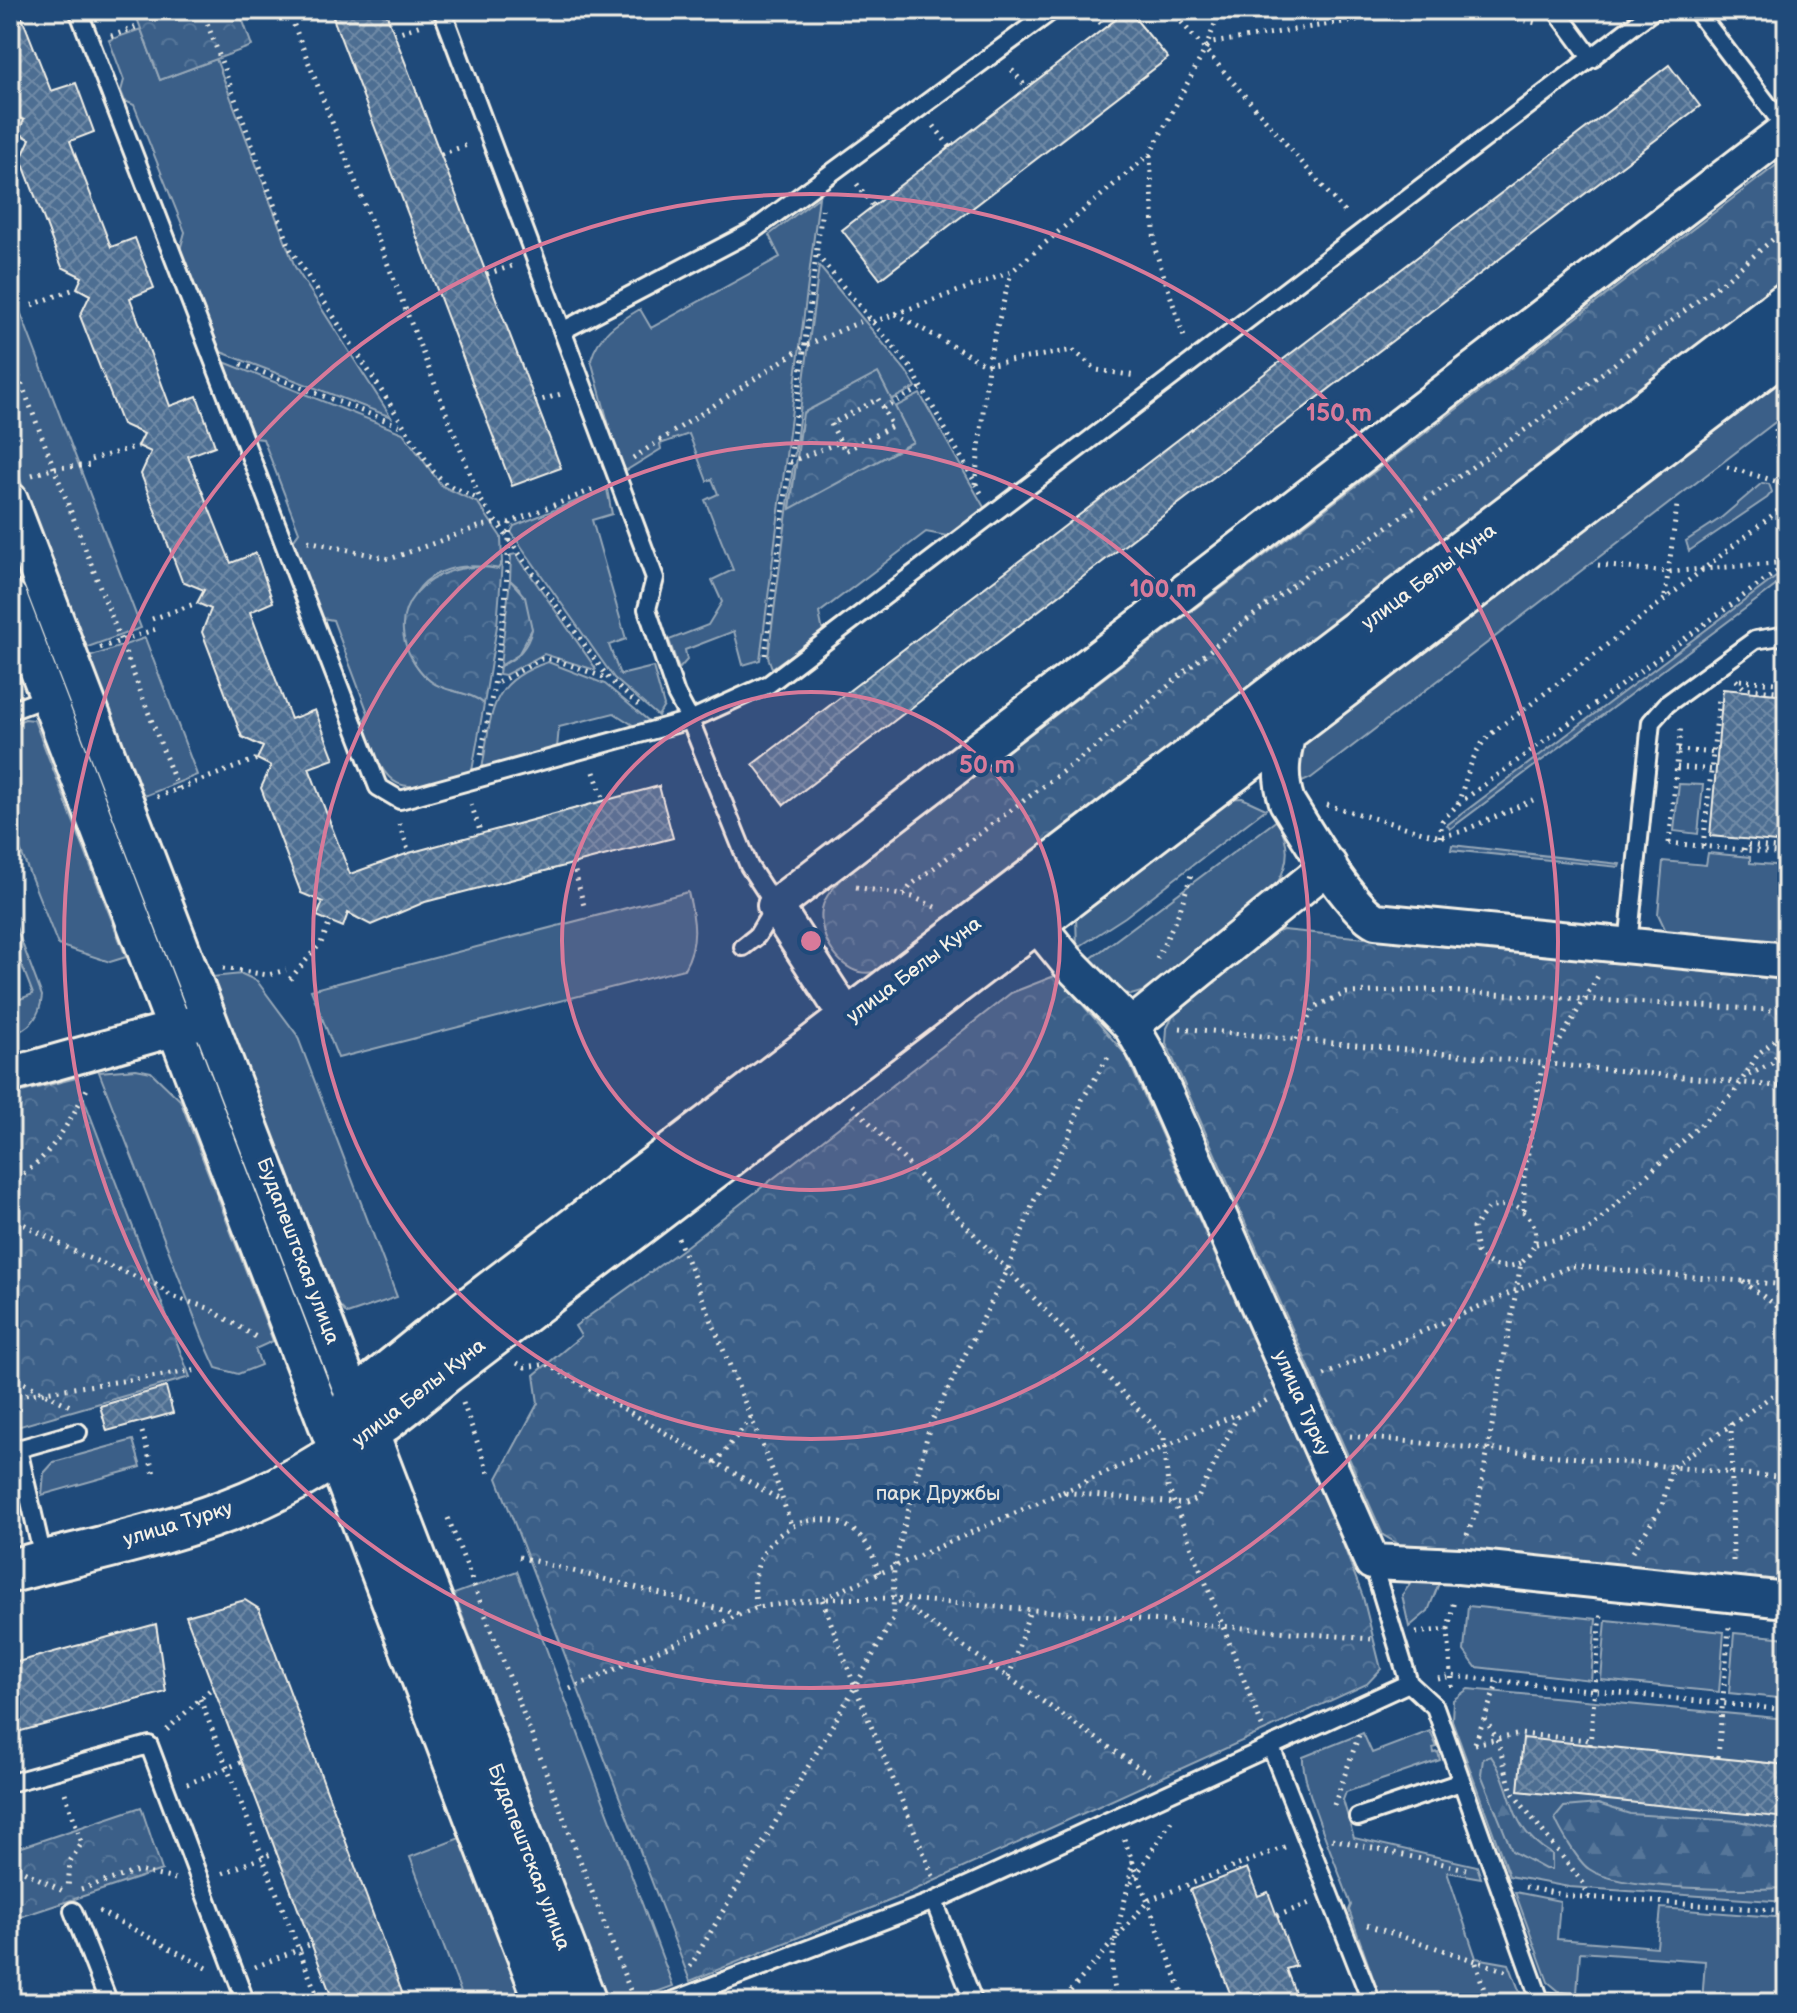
<svg xmlns="http://www.w3.org/2000/svg" width="1797" height="2013" font-family="'Balsamiq Sans',sans-serif">
<style>
.green{fill:#3a5f88;stroke:#97a8b8;stroke-width:2}
.forest{fill:url(#forest-firs);stroke:#97a8b8;stroke-width:2}
.park{fill:url(#park-crowns);stroke:#97a8b8;stroke-width:2}
.building{fill:url(#building-cross-hatch);stroke:#f4f1e8;stroke-width:2}
.lines{fill:none;stroke-linecap:round;stroke-linejoin:round}
.service-casing{stroke:#f4f1e8;stroke-width:22}
.minor-casing{stroke:#f4f1e8;stroke-width:40}
.tertiary-casing{stroke:#f4f1e8;stroke-width:48}
.path{stroke:#f4f1e8;stroke-width:5;stroke-dasharray:2 6;stroke-linecap:butt}
.service{stroke:#1f4a7a;stroke-width:16}
.minor{stroke:#1f4a7a;stroke-width:34}
.tertiary{stroke:#1f4a7a;stroke-width:42}
.ring{fill:none;stroke:#d87a9a;stroke-width:4}
.labels{text-anchor:middle;dominant-baseline:central;stroke-width:8;stroke-linejoin:round;paint-order:stroke}
.street-label{font-size:20px;fill:#f4f1e8;stroke:#1f4a7a}
.park-label{font-size:20px;fill:#e1e2de;stroke:#1f4a7a}
.centre{fill:#d87a9a;stroke:#1f4a7a;stroke-width:4}
.ring-label{font-size:24px;text-anchor:middle;font-weight:bold;fill:#d87a9a;stroke:#1f4a7a;stroke-width:8;stroke-linejoin:round;paint-order:stroke}
</style>
<defs>
<pattern id="forest-firs" width="22" height="20" patternUnits="userSpaceOnUse" patternTransform="scale(2)"><rect width="22" height="20" fill="#3a5f88"/><path d="M5 1l3.5 6h-7zM16 11l3.5 6h-7z" fill="#577699"/></pattern>
<pattern id="park-crowns" width="20" height="18" patternUnits="userSpaceOnUse" patternTransform="scale(2)"><rect width="20" height="18" fill="#3a5f88"/><path d="M2 6a3 3 0 1 1 6 0M12 15a3 3 0 1 1 6 0" fill="none" stroke="#577699"/></pattern>
<pattern id="building-cross-hatch" width="8" height="8" patternUnits="userSpaceOnUse" patternTransform="scale(2)"><rect width="8" height="8" fill="#4d6e92"/><path d="M0 0l8 8M0 8l8-8" fill="none" stroke="#708aa6"/></pattern>
</defs>
<rect width="100%" height="100%" fill="#1f4a7a"/>
<filter id="ink" filterUnits="userSpaceOnUse"><feTurbulence type="fractalNoise" baseFrequency=".0125" numOctaves="2"/><feDisplacementMap in="SourceGraphic" scale="16" xChannelSelector="R" yChannelSelector="G"/><feConvolveMatrix kernelMatrix="1 2 1 2 8 2 1 2 1" color-interpolation-filters="sRGB"/></filter>
<g filter="url(#ink)">
<path class="green" d="M141,29l19,51 56,-21 79,208 96,150 -170,-65 -41,-102 5,-18 -51,-127 -9,-4 -4,-10 3,-11 -15,-40z
M819,197l-59,463 -17,5 -9,-34 -49,19 2,10 -8,9 -10,-29 39,-15 14,-23 -10,-22 21,-10 -28,-70 13,-6 -6,-15 -5,2 -18,-47 -29,10 1,5 -39,24 -31,-113c7,-26 27,-38 49,-51l11,19 129,-71 -11,-22z
M819,266l87,105 10,16 -25,13 -13,-26 -74,39 -10,44z
M13,293l128,335 -56,20 -75,-195z
M224,362l179,71 39,53 36,17 23,34 1,25 -3,7c-45,-9 -87,3 -93,54 -2,18 4,38 18,52 18,18 46,15 60,29l-12,67c-73,22 -80,30 -110,-46l6,-12 -35,-93 -11,-2 -30,-76 7,-10 -36,-93 -9,-1z
M1787,371v42l-476,365 -13,6 2,-34 5,-9z
M920,394l65,115 -38,27 -21,-4 -107,81 4,19 -51,36 -4,-11 25,-191 3,-2 -6,44 123,-66 -18,-35z
M1762,483l7,1 3,8 -5,6 -78,53 -3,-10 35,-23z
M607,489l5,25 -20,6 34,119 -17,6 11,30 33,-8 11,39 -6,10 -44,-38 -103,-146 3,-6z
M516,554l80,115 -1,1 -51,-16 -39,21 -6,-1 1,-8c17,-7 28,-19 32,-37l-13,-41 -9,-8 1,-25z
M1776,577l6,4 -332,248 -3,-4z
M145,638l52,137 -55,22 -53,-140z
M548,662l57,22 45,38 -14,5 -22,-14 -55,14 -2,21 -75,21c10,-54 5,-87 66,-107z
M25,719l9,1 92,237 -16,5 -52,-17 -48,-121v-99z
M1679,784l24,1 -5,49 -24,-3z
M1242,798l24,11 -141,108 -48,31 -1,-31 150,-118z
M1277,820c13,23 13,41 0,64l-113,95 -16,11 -17,5 -16,-7 -26,-28z
M1452,845l168,19 -1,3 -168,-17z
M1708,853l42,4v6l37,3v78l-121,-13 -8,-17 5,-53 43,4z
M688,892c7,28 11,51 -4,77l-346,89 -27,-68z
M10,911l32,85c-2,21 -12,33 -32,39v-32l23,-9 -23,-59z
M242,974l15,7 40,54 100,262 -50,17 -12,-13 -124,-324z
M136,1069l15,3 29,28 93,241 -18,8 6,16 -23,9 -22,-6 -13,-29 -104,-267z
M133,1440l8,27 -99,28 2,-22 10,-11z
M517,1571l156,415 -47,17h-18l-154,-409z
M1418,1581l21,2 -11,28 -19,16 -7,-32 9,-12z
M1468,1606l128,13 -5,61 -115,-13 -12,-16z
M1606,1620l118,12 -5,60 -118,-12z
M1734,1633l53,5v61l-58,-6z
M1468,1689l319,30v183l-218,-15 -60,-11 -57,-156 1,-20z
M1430,1731l7,16 -4,1 1,5 4,-1 2,8 -94,32 -3,8 11,38 123,28 4,12 -34,-6 29,86 33,6 15,39h-142l-33,-93 2,-5c-11,-33 -50,-119 -48,-148l60,-24 9,20z
M465,1836l63,167h-63l-55,-146z
M1515,1892l45,9 -3,38 100,8 4,-39 126,10v85h-85l3,-42 -125,-9 -3,41 -17,-1 -12,-10z"/>
<path class="forest" d="M1491,1756c26,37 13,69 61,98v15h-7l-33,-18 -31,-77 2,-15z
M1598,1804l32,10 108,7 49,10v57c-40,2 -168,3 -198,-19 -10,-6 -30,-40 -34,-51l9,-11z"/>
<path class="park" d="M134,10h105l13,36 -92,34z
M1787,157v123l-866,661c-14,10 -31,28 -47,31 -32,7 -57,-35 -52,-63 3,-15 15,-25 25,-35z
M878,373l35,69 -123,67 13,-96z
M502,562l-5,64 -13,78c-14,-15 -43,-9 -60,-29 -55,-62 7,-119 74,-106z
M510,580l15,17 7,32 -14,26 -18,11z
M1283,930l504,49v605l-387,-39 -17,-10 -217,-492 1,-15 6,-12 102,-83z
M1057,975l69,80 212,476 25,66 18,72 -14,15 -468,213 -209,84 -193,-503 41,-75 -4,-28 47,-39 -6,-10 109,-78 327,-255z
M76,1078l114,299 -180,52v-334z
M141,1807l21,63 -145,48 -7,-22v-45z"/>
<path class="building" d="M10,10h9l32,81 25,-8 18,49 -24,9 41,106 24,-9 19,50 -24,10 40,108 27,-10 18,50 -27,10 43,107 25,-10 17,49 -23,10 41,107 24,-9 19,49 -25,9 41,106 59,-21 250,-67 14,52 -248,64 -54,23 -23,-12 -5,14 -26,-11 6,-14 -22,-9 -40,-105 10,-22 -14,-7 6,-12 -21,-10 -40,-105 9,-23 -14,-6 7,-13 -22,-9 -41,-107 10,-22 -13,-6 6,-12 -22,-10 -42,-108 10,-21 -13,-7 5,-11 -20,-10 -41,-108 9,-20 -12,-6 6,-13 -14,-6z
M330,10h55l176,458 -49,18z
M1128,10l40,48 -288,221 -38,-49z
M1669,65l31,41 -916,699 -31,-41z
M1723,689l64,6v148l-77,-7z
M166,1387l7,26 -66,18 -7,-25z
M245,1600l14,9 147,394h-72l-148,-387z
M156,1624l10,68 -156,42v-70z
M1523,1738l264,27v53l-269,-27z
M1247,1868l11,28 10,-4 9,24 19,50 -10,3 13,34h-65l-44,-113z"/>
<g class="lines">
<g class="service-casing">
<path id="service" d="M78,10l300,777 22,13 290,-80 79,-36 885,-674
M442,10l213,568 -8,31 29,85 14,26 59,146 26,40 -18,30 -14,11
M1556,10l36,49
M1696,10l91,120
M564,330l187,-98 302,-222
M10,711l43,-16
M1628,945l23,-223 16,-18 88,-64 32,-5
M44,1562l-26,-113 60,-17
M1409,1683l26,24 106,296
M1271,1747l101,256
M10,1783l139,-38 97,258
M1358,1817l103,-35
M934,1901l40,102
M73,1911l36,92
M1540,2001l25,2
M667,2003l267,-102 475,-218 -37,-121"/>
</g>
<g class="minor-casing">
<path id="minor" d="M10,500l345,900
M10,598l328,857
M1289,729c-7,26 -11,46 -2,73 17,27 63,107 89,119l411,40
M1019,902l48,59 64,65 18,31 223,505 87,4 328,34
M1131,1026l198,-161
M863,1042l-88,-136 1012,-777
M10,1075l188,-53"/>
</g>
<g class="tertiary-casing">
<path id="tertiary" d="M359,1413l226,590
M338,1455l17,-55 74,-60 1358,-1036
M338,1455l209,548
M10,1571c80,-21 163,-37 239,-69 75,-32 136,-80 197,-131l1341,-1023"/>
</g>
<path class="path" d="M199,10l7,10 85,230 142,221 13,13 33,15
M288,10l192,489 129,180 33,29
M1089,10l16,18
M1171,10l177,206
M1478,10l58,13
M394,34l30,-10
M111,36l29,-10
M1207,47l5,-4 206,-33
M1012,70l15,18
M934,126l16,21
M10,135l8,-2
M441,154l29,-10
M1150,155l5,94 30,91
M857,184l16,22
M817,255l94,113 70,125
M487,274l25,-8
M10,285l9,-15
M32,305l45,-17
M896,314l90,51 87,-15 24,20 39,6
M873,322l138,-50 139,-118 56,-106 14,-38
M10,354l168,435
M241,364l162,63
M878,399l14,27 -47,25 -14,-27z
M535,402l26,-8
M883,408l39,-20
M1776,429l11,111
M633,458l172,-112 64,-28
M91,460l47,-14
M790,462l50,-20
M1727,467l55,16
M32,475l23,-7 38,-3
M975,484l14,-126 22,-85
M510,523l-5,81 -11,81 47,-26h12l53,19
M501,526l96,-38
M308,541l82,18 91,-33 17,-3
M1598,565l70,7 119,-10
M1665,596l12,-90
M152,619l45,-16
M100,648l56,-19
M765,655l57,-446
M1736,680l8,8 43,4
M1740,680l47,4
M1678,750l39,3
M481,755l13,-70
M1677,767l39,3
M594,772l10,29
M157,797l100,-38
M471,804l10,30
M1458,804c17,-53 15,-61 63,-92l263,-206
M1327,805l113,32 23,-6 70,-31
M399,824l10,29
M1440,837l2,-16 16,-17 329,-240
M1669,843l12,-118
M1669,843l118,11
M1703,846l16,-148
M1744,850l1,-5 42,4
M573,864l11,42
M856,887l57,10 22,10
M904,895l7,-10 187,-140 136,-115 76,-58 50,-26 196,-138 172,-130 59,-51
M1157,959l23,-49 11,-35
M223,968l45,7 18,-5
M290,979l31,-36 9,-21
M1180,1028l607,59
M1297,1040l17,-33 32,-14 80,-3 361,21
M1749,1075l23,-12 15,-24
M853,1105l311,332 4,50 94,239
M10,1182c38,-20 57,-56 77,-93
M1524,1210v-33l17,-104 57,-97
M10,1217l71,38 74,29 16,12 37,12 48,29
M678,1238l97,239 16,48
M1536,1244l51,-12 147,-139 24,-39 29,-23
M1743,1282l44,31
M517,1363l8,4 22,-3 235,137
M1324,1375l247,-109 216,19
M10,1376l64,32
M10,1397l189,-27
M463,1403l27,74
M1731,1423l2,138
M142,1432l12,42
M1350,1436l437,42
M715,1463l36,-45
M1063,1492l174,-78
M448,1518l187,485
M1467,1535l10,-25 44,-247c23,-20 18,-45 -9,-59l-24,4 -15,20 4,24c13,15 26,18 44,11
M1633,1552l29,-46 10,-39 115,-82
M519,1557l219,57
M898,1601l251,174
M757,1607c-19,-79 80,-119 113,-57 4,7 6,16 9,23
M1448,1629l4,59
M1416,1633l32,-4 6,-29
M1009,1677l21,-67
M1438,1679l13,-3 336,34
M570,1689l187,-82 65,-8 240,-107 123,12 13,-6 39,-81 30,-17
M200,1699l120,304
M1485,1719l12,20 15,53 71,91 6,14
M167,1730l46,-43
M1475,1743l23,-61
M1475,1744l45,-10 70,6
M1590,1745l11,-131
M1718,1757l11,-130
M187,1784l55,-22
M65,1793l17,50 -12,18 -2,28
M1334,1805l26,-73
M1124,1839l62,164
M1332,1839l134,30
M10,1864l53,27
M223,1873l53,-21
M933,1876l-78,-189 38,-68 1,-52 36,-142 77,-154 27,-70 34,-61 14,-40 28,-46
M1131,1883l40,-62
M1525,1887l44,9 218,15
M81,1889l57,-18 37,8
M99,1911l108,57
M1277,1916l33,-13
M1367,1925l139,46
M1476,1963l12,40
M255,1967l57,-23
M690,1967l165,-280 -33,-88 72,-1 477,41
M1060,2003l89,-103 138,-54
M1119,2003c-19,-50 9,-92 13,-143"/>
<use href="#service" class="service"/>
<use href="#minor" class="minor"/>
<use href="#tertiary" class="tertiary"/>
</g>
</g>
<circle cx="811" cy="941" r="249" fill="#d87a9a" fill-opacity=".12"/>
<g class="ring">
<circle cx="811" cy="941" r="249"/>
<circle cx="811" cy="941" r="498"/>
<circle cx="811" cy="941" r="747"/>
</g>
<g class="labels">
<g class="street-label">
<text transform="translate(1429 577) rotate(-37)">улица Белы Куна</text>
<text transform="translate(914 970) rotate(-37)">улица Белы Куна</text>
<text transform="translate(298 1251) rotate(69)">Будапештская улица</text>
<text transform="translate(419 1393) rotate(-38)">улица Белы Куна</text>
<text transform="translate(1302 1403) rotate(66)">улица Турку</text>
<text transform="translate(178 1524) rotate(-17)">улица Турку</text>
<text transform="translate(529 1857) rotate(69)">Будапештская улица</text>
</g>
<g class="park-label">
<text x="938" y="1494">парк Дружбы</text>
</g>
</g>
<circle cx="811" cy="941" r="12" class="centre"/>
<g class="ring-label">
<text x="1339" y="421">150 m</text>
<text x="1163" y="597">100 m</text>
<text x="987" y="773">50 m</text>
</g>
<rect width="1797" height="2013" fill="none" stroke="#1f4a7a" stroke-width="40"/>
<rect x="20" y="20" width="1757" height="1973" fill="none" stroke="#f4f1e8" stroke-width="3" filter="url(#ink)"/>
</svg>
